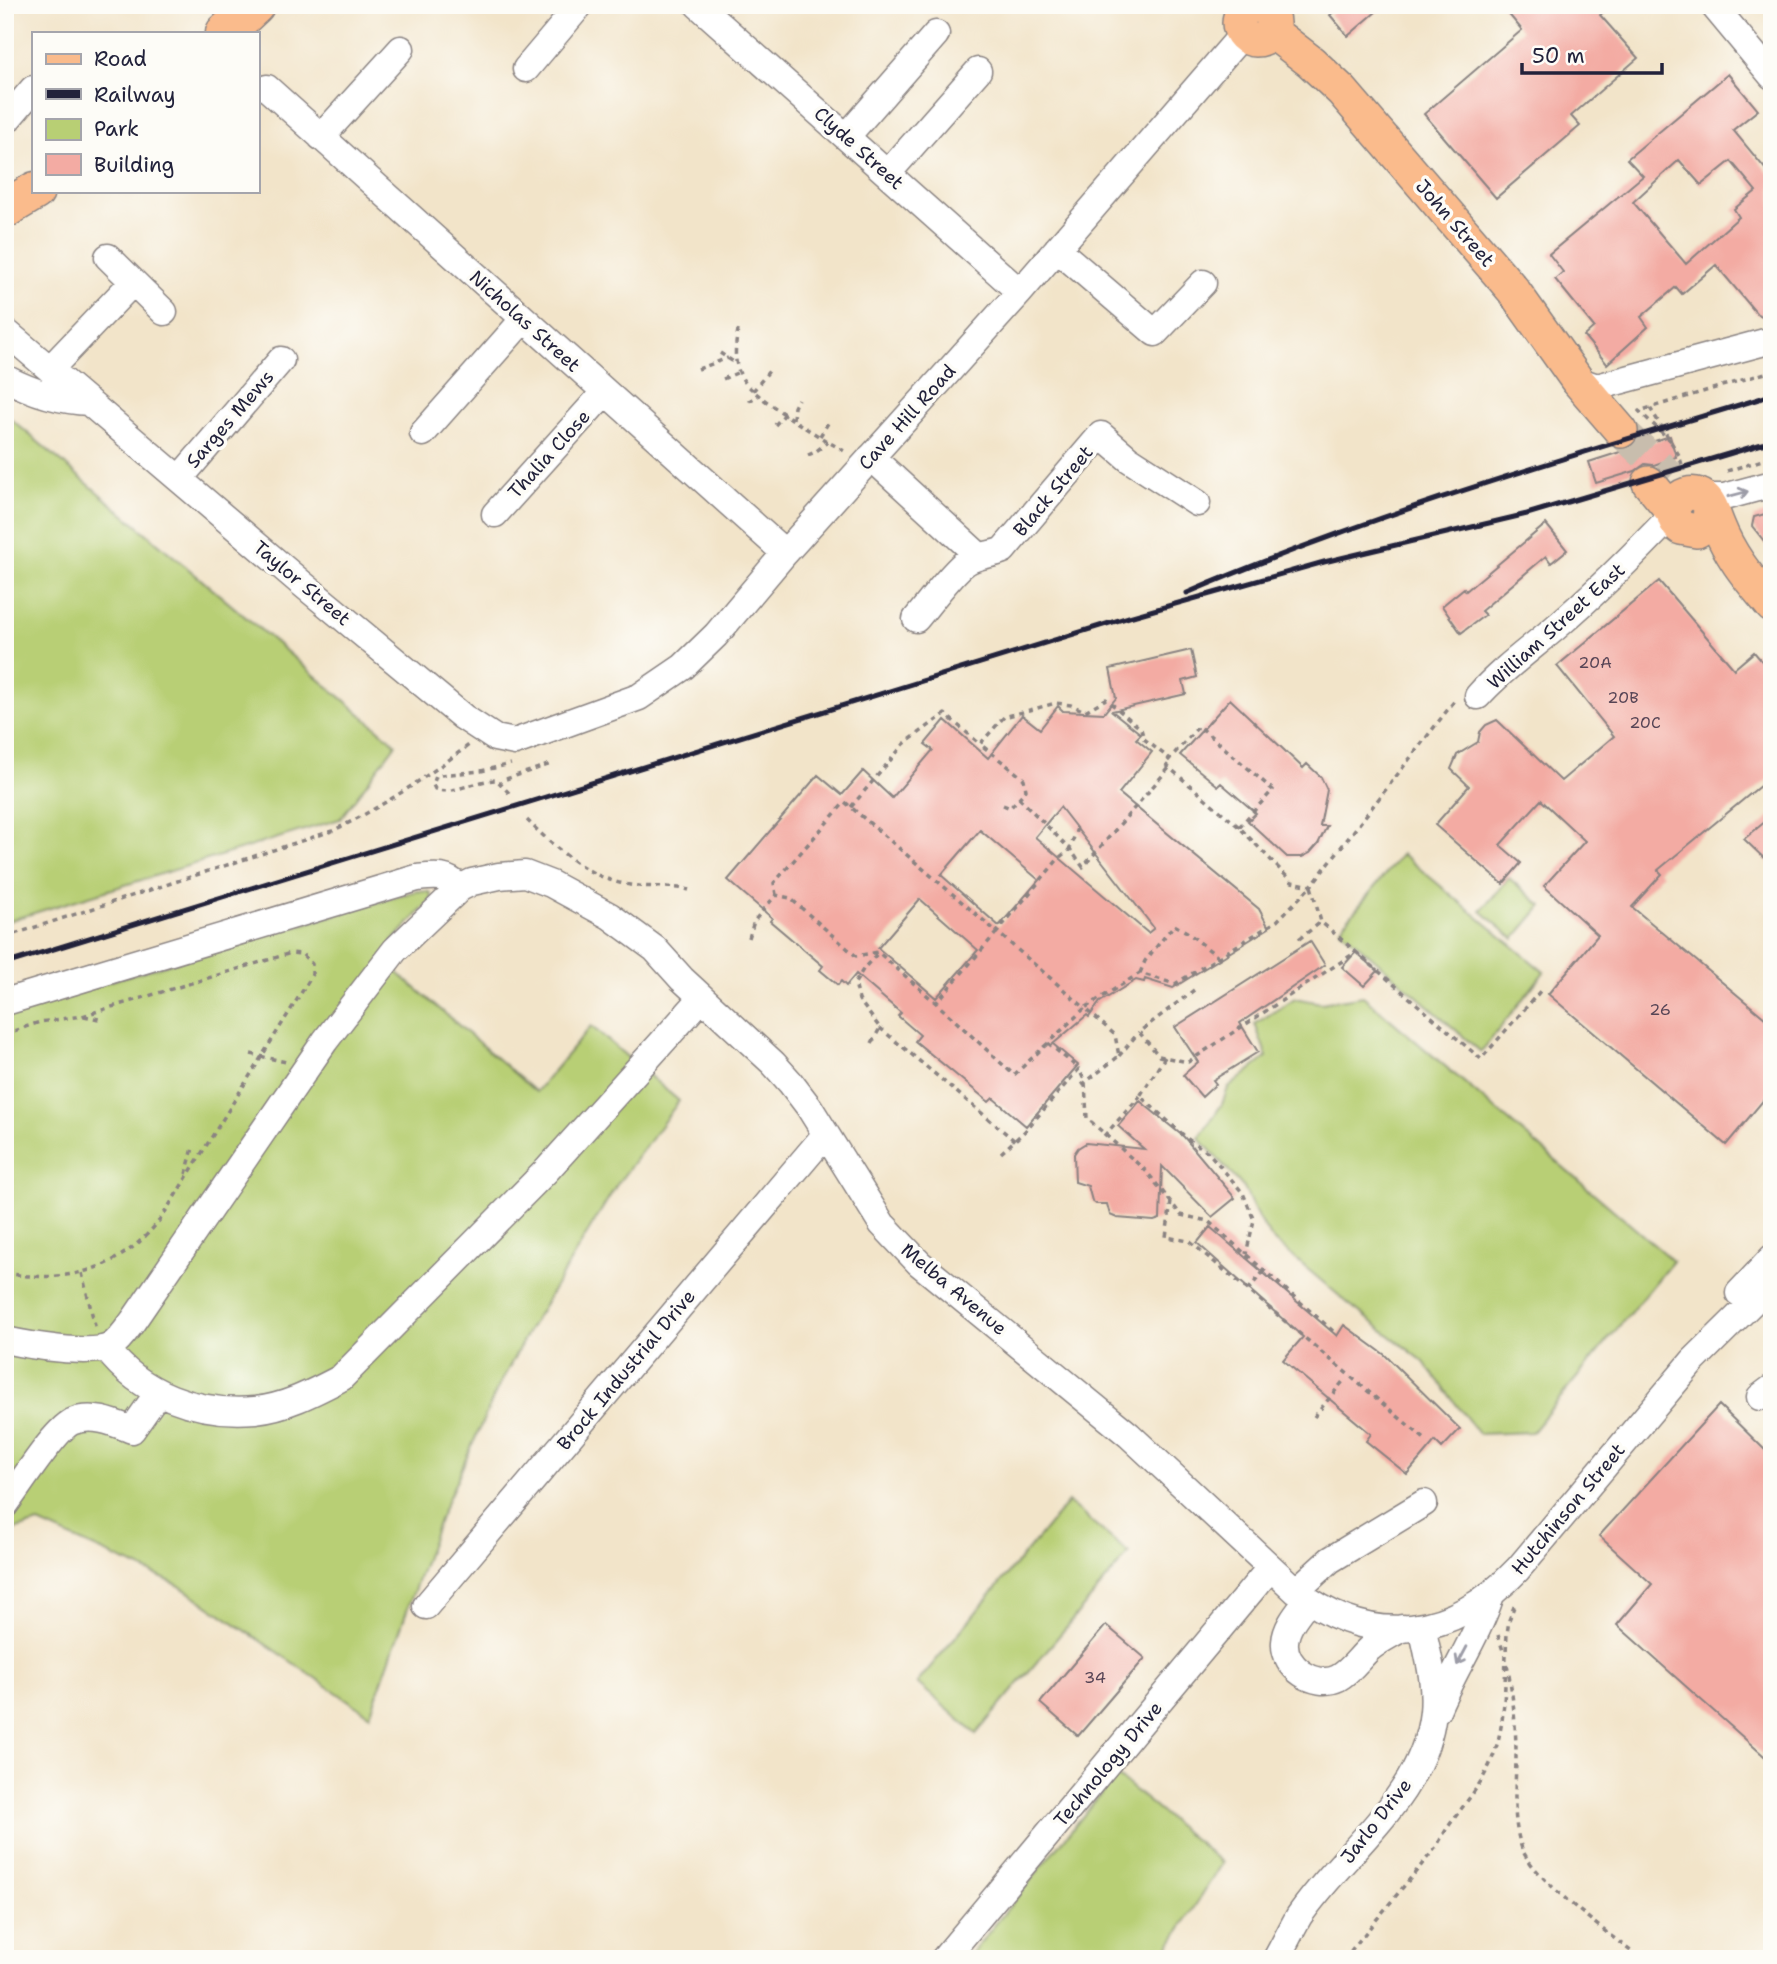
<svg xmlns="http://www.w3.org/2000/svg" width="1777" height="1964" font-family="'Shantell Sans',sans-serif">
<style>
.green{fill:#b8cf74;stroke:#6d7858;stroke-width:2}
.building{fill:#f3aba3;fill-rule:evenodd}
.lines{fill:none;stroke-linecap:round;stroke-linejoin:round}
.major-tunnel{stroke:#c8bdad;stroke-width:33;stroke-dasharray:33 17;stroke-linecap:butt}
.minor-casing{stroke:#8a8382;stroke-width:29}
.major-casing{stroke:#8a8382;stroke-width:36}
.highway-casing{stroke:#8a8382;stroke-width:41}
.path{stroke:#8a8382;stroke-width:3.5;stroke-dasharray:5 5;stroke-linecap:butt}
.minor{stroke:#fff;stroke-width:26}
.major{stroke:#fabb8c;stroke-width:33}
.highway{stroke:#fabb8c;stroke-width:38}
.rail{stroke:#22223b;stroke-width:5}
.oneway{stroke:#9c9ca7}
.labels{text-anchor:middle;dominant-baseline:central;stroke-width:7;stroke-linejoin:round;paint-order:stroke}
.number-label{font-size:16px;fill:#564455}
.street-label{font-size:19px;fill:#22223b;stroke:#fdfcf7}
</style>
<rect width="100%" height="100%" fill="#fdfcf7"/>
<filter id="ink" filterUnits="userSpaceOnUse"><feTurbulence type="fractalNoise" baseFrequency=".0143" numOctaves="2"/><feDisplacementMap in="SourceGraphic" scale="14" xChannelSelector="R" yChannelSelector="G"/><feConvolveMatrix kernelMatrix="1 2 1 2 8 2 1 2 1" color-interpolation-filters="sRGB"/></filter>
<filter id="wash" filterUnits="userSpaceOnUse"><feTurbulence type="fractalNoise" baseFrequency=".00686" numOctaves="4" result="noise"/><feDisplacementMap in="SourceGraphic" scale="28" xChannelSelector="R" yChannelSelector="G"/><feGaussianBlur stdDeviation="1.57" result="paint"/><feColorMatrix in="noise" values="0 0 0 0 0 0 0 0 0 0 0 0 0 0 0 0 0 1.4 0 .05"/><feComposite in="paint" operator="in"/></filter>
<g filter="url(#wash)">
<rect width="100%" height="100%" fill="#f2e4c9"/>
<path class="green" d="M5,414l391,330 -56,75 -335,103z
M1402,854l142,118 -63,80 -141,-123z
M1509,878l33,28 -28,33 -33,-28z
M416,891l14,1 2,7 -40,43 6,31 138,119 55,-66 88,75 -63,85 -89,147 -32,61 -55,123 -70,198 -192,-130 -139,-62 -34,9v-520z
M1363,996l310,265 -141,171 -53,2 -56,-73 -74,-57 -76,-64 -14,-20 -15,-32 -45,-50 23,-34 6,-16 39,-31 -12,-33 40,-26 26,5z
M1068,1502l61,51 -153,181 -59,-51z
M1116,1775l106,88 -53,84 -5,12h-197z"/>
<g id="blocks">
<path class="building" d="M1342,5h42l-36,31 -18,-21z
M1501,5h111l-12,10 38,43 -67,58 9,10 -84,72 -72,-84 98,-84z
M1728,74l30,36 -25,20 39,47v143l-15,-6 -41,-49 -34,29 -6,-7 -35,30 7,10 -41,37 -23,-28 10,-9 -39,-48 8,-7 -14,-18 94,-78 -16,-17zM1679,160l22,25 30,-24 25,30 -22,18 5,8 -53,47 -53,-62z
M1670,436l6,21 -22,8 -9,-1 -10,7 -39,12 -7,-21z
M1772,512v39l-20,-25 2,-9z
M1546,524l21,26 -16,13 -5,-7 -65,55 4,4 -24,18 -19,-27 22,-18 2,3z
M1659,581l75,88 20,-17 18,21v103l-114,94 4,4 -30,33 140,117v66l-46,55 -178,-151 50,-59 -54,-49 41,-45 -44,-41 -41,45 21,18 -18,21 -68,-59 34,-39 -18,-17 6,-14 21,-13 2,-10 6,-7 11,-5 64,61 53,-45 -57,-70z
M1191,650l6,27 -14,4 3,13 -74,17 29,23 -5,5 16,13 -33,41 140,116 10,19 -96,60 -28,-9 -1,3 -8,-2 -36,22 -11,15 -2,-2 -34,29 25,21 -52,61 -33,-28 -4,4 -74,-61 5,-6 -22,-19 3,-3 -45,-39 -10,12 -5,-5 -3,4 -18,-15 3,-4 -53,-45 2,-3 -44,-38 90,-105 24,20 21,-24 29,27 41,-48 -8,-6 20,-24 43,38 34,-43 18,14 18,-23 5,5 41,2 12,-15 -6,-29zM1060,807l94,121 -6,5 -113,-96zM980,830l59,50 -40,46 -58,-51zM920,899l58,51 -42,48 -58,-50z
M1230,699l73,69 4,-4 14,13 6,13 -7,36h7l-9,18 -8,9 -8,4h-15l-39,-36 8,-8 -35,-30 -3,3 -38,-31z
M1772,816v50l-28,-27z
M1310,941l15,24 -85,58 18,29 -45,28 3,4 -14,13 -19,-22 15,-13 -23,-35z
M1356,952l22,19 -14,15 -22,-19z
M1140,1101l44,36 51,61 -23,19 -50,-51 -2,53 -6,2 -37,-3 -7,-3 -3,-11h-11l-4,-3 -4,-15 -13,-4 -1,-28 4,-6 8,-5 58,6 -26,-23z
M1210,1227l127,109 7,-11 41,30 75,74 -18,19 -7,-7 -28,33 -41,-33 5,-7 -88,-74 20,-23 -106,-94z
M1719,1405l53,52v306l-155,-138 35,-41 -53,-48z
M1106,1625l39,33 -67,78 -38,-33z"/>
</g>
</g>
<g filter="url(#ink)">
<use href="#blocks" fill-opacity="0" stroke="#8a8382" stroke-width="2"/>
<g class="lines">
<path class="major-tunnel" d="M1621,431l49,46"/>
<g class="minor-casing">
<path id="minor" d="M698,5l322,287
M1713,5l59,71
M1268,11l6,-6
M526,69l54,-64
M267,88l518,465
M5,122l28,-33
M847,136l89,-102
M321,137l80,-88
M888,173l90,-102
M1057,249l98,84 48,-50
M108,257l56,55
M5,331l295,251 163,135 32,21 20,4 124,-45 44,-30 33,-32 69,-82 235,-261 223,-258
M50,369l83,-87
M5,378c27,14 53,23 84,24
M1577,380l20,7 175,-47
M423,433l100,-113
M871,457l108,99
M180,478l101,-118
M1704,497h20l48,-13
M495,514l109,-121
M916,619c12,-14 36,-47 49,-56 12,-9 25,-7 38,-13l98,-115 28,24 68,44
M1478,696c22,-25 51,-46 77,-68 42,-36 80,-74 118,-114
M5,1002l412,-124c18,-2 30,-4 43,10
M1739,1293l33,-35
M5,1340c22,5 87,16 106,6 9,-6 16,-17 22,-25l192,-280 70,-91 65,-62 12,-6 27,-6 26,-2 26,10 59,32 45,33 27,30 91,84 17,19 19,25 73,117 37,39 210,172 167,156c77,59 157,47 222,-22l175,-208 79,-78
M106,1348c34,46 93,67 149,62 31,-3 59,-18 86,-32l205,-207 156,-173
M1760,1397l12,-9
M5,1505c14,-18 51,-78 69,-84 20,-7 40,2 58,9l26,-37
M1296,1591l34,-31 94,-57
M1308,1600c-9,12 -22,26 -23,42 -2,25 30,47 53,36 13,-7 21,-20 32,-30 10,-8 21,-13 32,-20
M426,1606l400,-472
M1437,1710c16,-39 41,-75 54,-115
M944,1959l326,-391
M1276,1959c8,-14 15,-29 23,-43 45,-66 125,-119 134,-204 3,-29 -5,-57 -11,-85"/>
</g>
<g class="major-casing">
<path id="major" d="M1239 23a17 17 0 1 1 34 0a17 17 0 1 1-34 0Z
M1271,31l40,31 31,29 171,199 64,90 44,51
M1649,483l24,29
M1710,507l-1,16 -12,8 -16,-3c-8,-8 -11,-19 -3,-28 6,-7 17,-9 25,-3 8,5 11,19 15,28 13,33 32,54 54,81"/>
</g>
<g class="highway-casing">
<path id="highway" d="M225,33l30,-28
M5,209l30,-18"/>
</g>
<path class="path" d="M738,330c-3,18 -5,32 4,48 10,19 82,62 104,74
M720,353l15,10
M698,369l30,-11
M723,379l16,-7
M753,391l16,-20
M749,401l10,-6
M1650,408l29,47 5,16
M793,419l1,-12 4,-8
M775,425l10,-11
M820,436l8,-13
M1671,441l-32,-30 133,-40
M808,455l7,-3 13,-10
M1727,471l45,-14
M506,779l45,-15
M509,793l-12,-13c-18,-1 -46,16 -62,9l-2,-4 3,-9 5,-1 40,-4 30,-7
M1019,798l51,51 13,18 86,-99
M1003,805l7,3 16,-18 -2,-11 -44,-35 24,-27 52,-14 15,2 14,6 21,-12 35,30 3,10 26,20
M851,807l53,-63 41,-30 35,30
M527,820c28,28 62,59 103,65 20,3 40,0 59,5
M1239,827l34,-37 -74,-64 -34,38 74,63 3,3 50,52 19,4 145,-187
M1077,828l-7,21 -10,8 -63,75 88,76 -37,35 31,26
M776,895l-2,-12 71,-81 152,130 -61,71 78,72 34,-32
M5,937l327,-106c49,-23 93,-53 137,-86
M749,938l5,-17 22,-26 14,3 66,58 22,-4 58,51
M1299,939l22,-17
M1140,973l5,-12 29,-36 13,7 31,25
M1194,990l-55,42 20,24 29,6 168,-110 125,107 61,-70
M84,1016l15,3
M880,1028l135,113
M5,1034l35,-12 42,-6 209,-63 11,1 10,10v10l-4,8 -146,235c-40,53 -93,67 -157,56
M872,1043l8,-15 -21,-28 -4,-17 9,-15 13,-14
M251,1054l35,8
M1119,1056l20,-24
M1165,1057l-25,39 49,44 19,12 35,41 11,27 -8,34
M1082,1085l37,-29 -4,-21 -30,-27 55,-35 35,11 102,-63 34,-35 10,36 35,30
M1104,1136l36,-40
M1001,1153l24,-22 54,-62 6,13 2,36 60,54 34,43 27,6 125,110
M186,1174l7,-26
M1171,1202l-5,35 23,4 59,49
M1264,1271l-16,19 179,151
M82,1273l14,57
M1314,1417l31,-38
M1498,1635l6,19
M1507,1665c6,29 9,60 9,90 0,31 -5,67 7,96 14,31 89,85 118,108
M1344,1959l93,-113c14,-29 40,-52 53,-82 18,-40 14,-87 17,-130l2,-14 6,-16"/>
<use href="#minor" class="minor"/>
<use href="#major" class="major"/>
<use href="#highway" class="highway"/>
<path class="rail" d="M1187,593c189,-81 388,-138 585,-198
M5,964l1124,-347 195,-55 203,-48 245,-73"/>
</g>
<defs><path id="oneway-shaft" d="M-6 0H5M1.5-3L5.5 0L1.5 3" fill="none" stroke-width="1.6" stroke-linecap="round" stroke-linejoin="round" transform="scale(1.75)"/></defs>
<g class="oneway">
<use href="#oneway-shaft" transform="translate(1738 494) rotate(-15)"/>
<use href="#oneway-shaft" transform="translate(1462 1656) rotate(118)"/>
</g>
</g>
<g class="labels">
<g class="number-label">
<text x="1595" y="662">20A</text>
<text x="1623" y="697">20B</text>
<text x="1645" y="722">20C</text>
<text x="1660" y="1009">26</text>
<text x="1095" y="1677">34</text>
</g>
<g class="street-label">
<text transform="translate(859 148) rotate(42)">Clyde Street</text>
<text transform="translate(1455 223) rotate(49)">John Street</text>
<text transform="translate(525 321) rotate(42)">Nicholas Street</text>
<text transform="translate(907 417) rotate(-48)">Cave Hill Road</text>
<text transform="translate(230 419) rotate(-49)">Sarges Mews</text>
<text transform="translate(549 454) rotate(-48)">Thalia Close</text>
<text transform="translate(1053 491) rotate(-50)">Black Street</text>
<text transform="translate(302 583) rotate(40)">Taylor Street</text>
<text transform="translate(1556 626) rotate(-42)">William Street East</text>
<text transform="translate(954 1289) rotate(40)">Melba Avenue</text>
<text transform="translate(626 1370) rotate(-50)">Brock Industrial Drive</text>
<text transform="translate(1568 1509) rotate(-50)">Hutchinson Street</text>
<text transform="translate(1108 1764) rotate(-50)">Technology Drive</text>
<text transform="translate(1376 1821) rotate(-52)">Jarlo Drive</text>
</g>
</g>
<rect width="1777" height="1964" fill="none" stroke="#fdfcf7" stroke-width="28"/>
<rect x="32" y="32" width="228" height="161" fill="#fdfcf7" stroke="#a5a5ac" stroke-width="2"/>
<rect x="46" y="54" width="35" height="10" fill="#fabb8c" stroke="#a5a5ac" stroke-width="2"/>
<text x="94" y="66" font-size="21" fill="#22223b">Road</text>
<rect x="46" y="89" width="35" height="10" fill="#22223b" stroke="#a5a5ac" stroke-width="2"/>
<text x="94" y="102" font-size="21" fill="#22223b">Railway</text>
<rect x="46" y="119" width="35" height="21" fill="#b8cf74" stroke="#a5a5ac" stroke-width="2"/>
<text x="94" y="136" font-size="21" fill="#22223b">Park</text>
<rect x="46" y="154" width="35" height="21" fill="#f3aba3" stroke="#a5a5ac" stroke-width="2"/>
<text x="94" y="172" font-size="21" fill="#22223b">Building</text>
<path d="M1522 63v10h140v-10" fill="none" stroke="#22223b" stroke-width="3.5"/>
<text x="1532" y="63" font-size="21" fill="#22223b" stroke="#fdfcf7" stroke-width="5" paint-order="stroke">50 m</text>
</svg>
